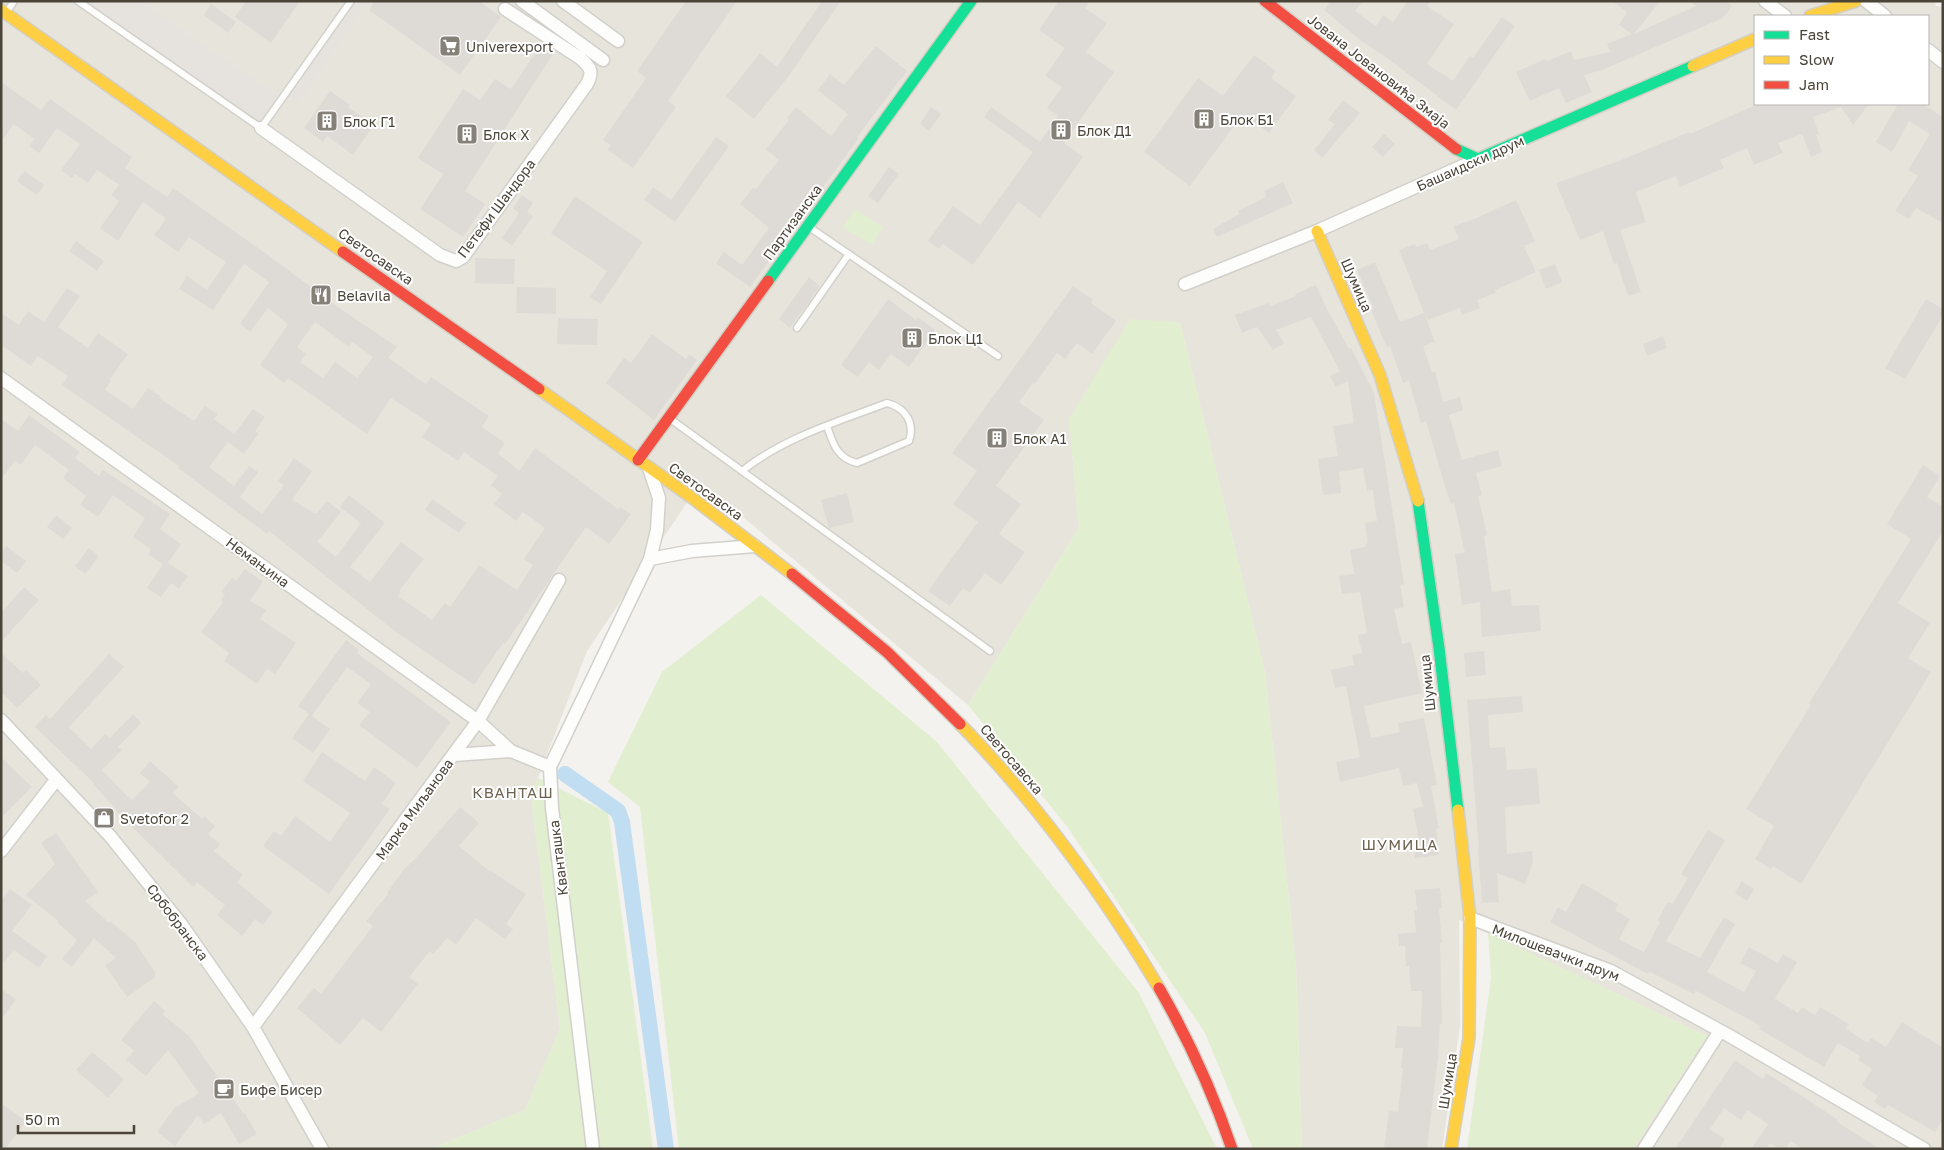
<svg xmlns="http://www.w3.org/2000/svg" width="1944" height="1150" font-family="'Golos Text',sans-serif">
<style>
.residential{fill:#e7e4dc;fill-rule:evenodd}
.green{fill:#e1eecf}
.parking{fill:#e6e3df}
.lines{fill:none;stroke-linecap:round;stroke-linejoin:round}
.canal{stroke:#c0ddf1;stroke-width:16}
.building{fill:#dedbd6;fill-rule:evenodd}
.lane-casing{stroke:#d2d0cb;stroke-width:9}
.street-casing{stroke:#d2d0cb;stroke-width:15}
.fast-casing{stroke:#d3cfc5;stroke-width:14}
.slow-casing{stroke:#d3cfc5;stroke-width:14}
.jam-casing{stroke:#d3cfc5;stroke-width:14}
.lane{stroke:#fdfdfc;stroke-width:6}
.street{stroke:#fdfdfc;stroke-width:12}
.fast{stroke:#16e098;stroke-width:11}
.slow{stroke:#ffcf43;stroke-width:11}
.jam{stroke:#f24e42;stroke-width:11}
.labels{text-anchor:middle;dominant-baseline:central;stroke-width:4;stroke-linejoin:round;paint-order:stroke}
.poi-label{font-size:14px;fill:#4b4439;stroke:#fff;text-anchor:start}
.street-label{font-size:14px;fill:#4b4439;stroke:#fff}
.neighbourhood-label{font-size:15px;letter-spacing:1px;fill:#6e6250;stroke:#fff}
</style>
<rect width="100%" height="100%" fill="#f4f2ee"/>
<path class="residential" d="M1,1h1934l1,5 7,1v1142h-310l74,-113 -248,-116 1,106 -18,123h-140l-6,-182 -31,-295 -85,-350 -111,97 10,109 -111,177 -267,-223 -114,169 -56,145 29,233 -35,81 -95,39h-429zM1755,16h173v88h-173z"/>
<path class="green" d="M855,209l28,18 -11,18 -29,-18z
M1130,319l50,3 85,350 31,295 6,182h-49l-48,-116 -139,-208 -98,-120 111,-177 -10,-109z
M761,595l176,147 202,251 78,156h-538l-39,-342 -32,-25 54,-110z
M538,778l70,35 45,336h-223l95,-39 35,-81 -29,-233z
M1488,933l219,103 -74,113h-166l24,-171z"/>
<path class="parking" d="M83,1h58l137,95 -19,27z
M351,1h18l-71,103 -12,-9z"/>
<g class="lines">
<path class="canal" d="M565,774l53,37 4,11 44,327"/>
</g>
<path class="building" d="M246,1h54l-29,42 -36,-26z
M375,1h104l22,16 -41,58 -91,-65z
M686,1h51l-69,100 8,6 -43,61 -25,-18 3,-5 -8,-5 43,-62 -9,-7z
M822,1h19l-53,76 -34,42 -28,-23 34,-43 17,14z
M1059,1h31l-5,7 22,15 -21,29 28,20 -50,71 19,14 -43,61 -22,-16 -45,63 -30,-21 -4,5 -11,-8 25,-35 27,19 53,-73 -49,-35 7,-10 49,35 18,-26 -11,-8 15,-21 -17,-11 20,-28 -26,-18z
M1331,1h32l-8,10 21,15 7,-11 10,7 15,-21h22l-3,5 27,18 -27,40 26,17 17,-25 3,2 29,-41 13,9 -59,84 -73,-55 -23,-15 -36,-30z
M1612,1h48l-26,33 62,-28 -6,-5h36l6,5 -9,12 -121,52 -18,5 8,17 -26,11 -7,-15 -29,13 -14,-29 29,-13 2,2 24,-10 3,9 36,-8 -3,-8 25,-10 -13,-9 8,-13z
M211,4l25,18 -8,11 -24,-18z
M542,43l13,8 -90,140 20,13 -22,33 -43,-28 23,-35 -25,-16 45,-69 17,11 15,-21 16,10z
M876,46l31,25 -50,66 2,1 -109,149 -34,-24 8,-11 18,13 27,-37 -29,-24 13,-16 3,1 23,-29 -13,-11 23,-29 -2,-2 9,-11 35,29 17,-22 -30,-24 12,-16 14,11z
M1254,55l22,16 -5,7 25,18 -27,37 -26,-19 -53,72 -46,-34 54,-74 25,18z
M1,82l40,28 9,-11 82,58 -7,11 42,29 6,-9 95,67 67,50 62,42 -9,11 38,26 5,-7 58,39 -7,11 23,16 -7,10 21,18 16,-23 83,61 2,-2 11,7 -22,30 -23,-17 -81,117 -2,-1 -29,42 -78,-53 -127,-101 -2,3 -89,-66 1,-2 -117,-81 6,-9 -30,-20 -7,10 -30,-21v-32l18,12 9,-14 16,11 23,-34 13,8 -22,31 30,21 10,-15 30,21 -18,25 1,1 -6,10 28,19 15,-21 12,8 -1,2 35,23 11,-15 13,8 -4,5 20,15 -25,33 25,19 15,-20 9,6 -18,25 22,17 22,-29 -6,-4 16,-23 18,13 -20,29 24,14 11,-13 14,11 -24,30 19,15 25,-34 -21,-16 9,-12 36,28 -35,44 20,15 31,-40 23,17 -25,32 2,1 -3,4 34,24 13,-17 5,4 29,-42 38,25 16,-25 -9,-6 21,-31 -22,-16 -7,9 -22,-17 8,-10 -11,-9 7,-9 -34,-24 -6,9 -36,-24 9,-13 -40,-26 -24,36 -79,-56 -4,5 -24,-18 28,-41 -20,-16 -18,24 -10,-8 29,-42 -25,-18 -31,46 -34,-21 8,-13 20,14 19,-28 -37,-25 -11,15 -24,-17 12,-16 -23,-17 -25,39 -18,-13 19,-27 -8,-6 8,-10 -22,-15 -9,13 -13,-9 -3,4 -11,-8 19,-26 -23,-16 -18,25 -10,-7 5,-7 -20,-15 -13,18zM315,322l34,25 3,-5 21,15 -16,21 -22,-16 -12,16 -23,-16 6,-8 -9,-7z
M330,91l20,14 -2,2 26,18 -21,30 -26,-19 -4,6 -19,-14z
M1343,100l17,13 -38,45 -8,-8 21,-26 -7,-4z
M1758,104h111l-16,21 -12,-18 -28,10 6,17 -3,1 6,17 -11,5 -9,-23 -24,9 5,10 -29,12 -7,-17 -27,12 4,8 -44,19 -4,-11 -40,16 10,30 -26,8 21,62 -13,4 -11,-33 -3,1 -11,-33 -23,9 -24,-57 63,-22 70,-29 1,2z
M1898,104h25l18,12 2,-3v110l-27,-15 -7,11 -14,-8 23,-35 -10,-6 22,-36 -21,-13 -17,31 -16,-10z
M931,107l10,7 -12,17 -9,-7z
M1384,134l11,10 -12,13 -11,-10z
M716,137l13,9 -54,76 -31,-22 9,-13 18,13z
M889,167l10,7 -21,29 -10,-7z
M24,171l20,14 -7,10 -20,-14z
M1283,182l10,21 -76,34 -4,-8 26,-15 -1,-3 28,-14 -2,-6z
M522,195l11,8 -6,9 6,4 -21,30 -10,-8 17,-25 -6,-5z
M575,196l68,46 -42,62 -11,-7 17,-26 -56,-38z
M1516,200l19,41 -11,5 12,26 -41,18 1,3 -19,7 3,8 -18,7 -2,-7 -32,12 -4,-7 11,29 -12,4 9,26 3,-1 8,31 17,-5 3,13 -14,5 13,45 36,-10 4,16 -26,7 6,22 -4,1 9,39 -3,1 8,56 18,-3 2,17 27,-1 2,26 -59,6 -2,-35 -18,3 -7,-51 10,-1 -11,-50 -3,1 -7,-21 -18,-62 -5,2 -12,-43 -6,3 -13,-37 -3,2 -16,-38 3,-1 -17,-39 18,-8 25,60 24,-9 -25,-63 16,-6 1,3 11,-4 3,7 29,-11 -6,-13 19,-6z
M76,241l28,20 -7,10 -28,-20z
M475,258l40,1 -1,25 -39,-1z
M1555,264l7,18 -16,7 -7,-19z
M809,277l11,9 -30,42 -11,-9z
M1316,285l10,22 23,42 2,-1 23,45 30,191 -4,1 4,22 -10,2 8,35 9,-2 11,51 -58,13 7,32 29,-6 -2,-9 26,-5 13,67 -6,1 8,42 -3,1 3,26 -24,3 -1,-18h5l-6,-31 10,-2 -6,-24 -14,3 -4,-18 -59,14 -4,-20 24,-5 -14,-71 -11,2 -4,-18 23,-5 -2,-10 10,-2 -4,-18 9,-2 -7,-41 -18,2 -3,-18 15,-2 -4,-24 16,-3 -1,-3 3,-1 -3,-20 12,-2 -4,-31 -6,1 -4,-23 -24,4 2,21 -18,2 -5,-36 20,-3 -5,-30 21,-3 -6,-42 -12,6 -6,-11 10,-5 -29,-54 -35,13 8,13 -11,7 -16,-23 -15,6 -7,-18 34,-12 1,3 26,-10 -1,-2z
M1073,286l20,14 -2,3 25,18 -24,33 -15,-11 -12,16 -8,-6 -22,31 -2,-1 -14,19 25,18 -48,66 25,18 -22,30 26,18 -24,33 -16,-12 -15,20 -7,-5 -13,18 -22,-15 50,-69 -25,-18 24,-33 -25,-18z
M517,287l39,1v26l-40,-1z
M888,299l28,21 2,-3 17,13 -26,37 -18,-13 -12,16 -10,-8 -11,15 -17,-12z
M1926,299l17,10v6l-38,64 -20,-11z
M558,318l40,1 -1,26 -40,-1z
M652,334l34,25 3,-5 8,6 -43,60 -48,-37 18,-25 7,5z
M1663,336l4,12 -20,8 -4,-12z
M253,409l12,8 -10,14 4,2 -15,21 -16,-12z
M29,415l51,37 -5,6 24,18 4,-6 67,44 -10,15 21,15 -13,19 20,13 -9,13 -8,-6 -10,14 -14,-9 16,-24 -15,-10 3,-5 -18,-12 12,-19 -32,-23 -15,22 -18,-12 6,-9 -23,-18 6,-8 -34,-25 -14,20 -6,-4 -14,18v-60l17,12z
M1923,465l17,11 -13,21 16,10v24l-45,72 32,20 -22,35 23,14 -130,212 -28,-18 -2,3 -16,-10 19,-33 -28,-17 65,-104 -2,-2 102,-164 -24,-15z
M847,493l7,29 -25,6 -8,-28z
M432,499l34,24 -7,10 -34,-23z
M56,515l16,13 -9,11 -16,-12z
M6,546l20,15 -9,12 -16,-12v-8z
M89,548l10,8 -14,18 -10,-8z
M245,569l18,13 -13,19 16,9 -6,9 36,24 -21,31 -8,-5 -10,15 -33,-23 5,-8 -28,-21 22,-30 -2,-2 4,-5 -4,-3 11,-14 4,3z
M24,587l15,13 -38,42v-29z
M346,640l13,10 -2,3 94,69 -34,46 -58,-43 11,-13 -13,-9 14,-19 -24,-17 -35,49 18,13 -17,24 -21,-15 17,-24 -11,-8z
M1484,651l2,24 -20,2 -2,-24z
M1,653l22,20 3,-3 15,15 -24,23 -16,-16z
M109,654l15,13 -55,60 22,22 14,-15 5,4 23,-24 8,9 -23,24 4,3 -20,20 26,27 1,-1 3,4 18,-18 -10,-9 10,-12 29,26 -6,6 29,26 2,-3 11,10 -7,8 12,10 -6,7 29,24 -6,7 36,30 -10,13 -8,-6 -13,17 -25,-21 8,-10 -28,-23 -4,5 -78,-77 1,-1 -23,-25 1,-1 -59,-56 11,-12 4,4z
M1522,696l1,16 -35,3 2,33 15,-1 2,23 30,-2 3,36 -35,3 2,47 25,-3 1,11 -8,22 -28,-11 2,29 -17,1 -4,-54h1l-12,-149z
M322,752l43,29 9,-14 22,16 -14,21 8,5 -61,85 -66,-48 11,-15 7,5 14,-20 35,26 20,-29 -47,-32z
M1,757l31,30 -31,31z
M460,807l19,16 -20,23 31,26 1,-1 35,23 -20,30 7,5 -8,10 -29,-21 -20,27 -9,-7 -14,16 -3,-3 -21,26 9,7 -37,48 -18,-14 -23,27 -43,-37 17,-20 7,6 52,-68 -7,-5 22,-27 -1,-1 17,-24 11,-10z
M1708,830l17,10 -59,101 34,17 24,-41 11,7 -28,48 37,20 12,-21 -16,-8 9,-16 29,16 5,-9 14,8 -22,37 23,14 4,-6 13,8 5,-8 29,17 -3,5 22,14 3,-5 15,9 16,-25 41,26v71l-8,13 -47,-27 -3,4 -11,-7 4,-6 -16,-11 10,-16 -14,-9 2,-4 -22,-13 -14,24 -65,-38 2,-3 -65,-35 -2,3 -44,-22 -2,2 -98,-52 8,-15 8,5 16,-29 36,21 -3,6 15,9 -11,20 25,13 16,-30 -3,-1 11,-19 4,2 16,-26 -7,-4z
M56,833l42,59 -13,9 24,22 1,-2 25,21 20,30v5l-28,20 -22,-32 11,-7 -22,-20 -22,29 -10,-8 15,-19 -20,-18 1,-1 -32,-26 29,-31 -14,-21z
M1742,881l12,8 -7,12 -12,-8z
M1440,888l2,20h-3l3,35h-2l2,81h-2l-2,33 -11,92h-43l5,-38 9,1 5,-44h-2l2,-20h-8l2,-22 24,1 1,-36h-11l-2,-25h-3l-1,-20h-6l-1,-12 18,-2 -2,-22h3l-2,-20z
M10,889l22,16 -20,26 35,25 -8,12 -25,-18 -13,16v-65z
M1,989l15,10 -15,21z
M154,1001l11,10 -3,3 27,22 54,77 1,-1 13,22 -18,10 -18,-31 -17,11 -6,-9 -23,31 -18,-14 19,-26 1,1 22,-14 -31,-43 -22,26 -20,-16 8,-9 -13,-11z
M92,1052l32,27 -16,19 -32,-28z
M1735,1060l28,19 3,-6 30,19 42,28 -1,2 43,27h-78l-12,-8 -4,8h-7l-9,-6 -4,6h-15l17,-25 -21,-14 -6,10 -17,-12 -14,21 15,10 -6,10h-44z
M1,1103l25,18 -21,28h-4z"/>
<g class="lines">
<g class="lane-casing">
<path id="lane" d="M78,1l183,127 90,-127
M6,13l8,-12
M809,227l189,129
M797,328l52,-74
M669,418l321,233
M742,471c43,-34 95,-49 145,-68 19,5 28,20 22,38l-52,22c-20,-5 -24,-19 -30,-37"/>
</g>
<g class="street-casing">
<path id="street" d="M522,1l81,59
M563,1l55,40
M1765,1l20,15
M1866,1l19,15
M1928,50l15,12
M261,128l179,127 16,6 7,-4 124,-173c7,-13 3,-17 -7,-26l-75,-49
M1185,284l132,-53 161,-72
M1,378l477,343 33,30 39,16
M650,559l42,-8 63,-5
M1,720l109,116 71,88 72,103 69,122
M454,755l57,-4
M1,851l55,-71
M1470,918l141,53 117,64 196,114
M253,1027l225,-306 81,-141
M593,1149l-41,-341 -2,-41 100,-208 7,-29 2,-32 -10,-30
M1644,1149l76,-118"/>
</g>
<g class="fast-casing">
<path id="fast" d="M1456,149l22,10 215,-93
M768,281l203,-280
M1418,501l21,147 19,162"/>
</g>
<g class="slow-casing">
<path id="slow" d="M1,10l342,242
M1810,16l46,-15
M1693,66l62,-27
M1317,231l63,144 38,126
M539,389l152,108 101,77
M960,724c77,79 143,170 199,264
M1451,1149l18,-111 1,-120 -12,-108"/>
</g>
<g class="jam-casing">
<path id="jam" d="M1265,1l191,148
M343,252l196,137
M638,460l130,-179
M792,574l95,78 73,72
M1159,988c30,52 54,105 73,161"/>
</g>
<use href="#lane" class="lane"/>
<use href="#street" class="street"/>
<use href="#fast" class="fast"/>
<use href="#slow" class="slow"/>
<use href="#jam" class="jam"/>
</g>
<defs>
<g id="supermarket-square" transform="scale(1.125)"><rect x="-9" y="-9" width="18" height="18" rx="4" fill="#868178" stroke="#fff"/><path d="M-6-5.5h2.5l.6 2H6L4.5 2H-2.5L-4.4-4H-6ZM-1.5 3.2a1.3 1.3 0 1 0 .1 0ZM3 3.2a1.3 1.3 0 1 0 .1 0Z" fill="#fff"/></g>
<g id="building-square" transform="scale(1.125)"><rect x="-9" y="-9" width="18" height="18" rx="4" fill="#868178" stroke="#fff"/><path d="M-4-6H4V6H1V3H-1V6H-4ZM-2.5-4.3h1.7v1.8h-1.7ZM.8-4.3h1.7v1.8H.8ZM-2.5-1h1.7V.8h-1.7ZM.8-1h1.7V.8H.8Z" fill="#fff"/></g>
<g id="restaurant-square" transform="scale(1.125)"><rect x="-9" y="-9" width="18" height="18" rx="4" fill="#868178" stroke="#fff"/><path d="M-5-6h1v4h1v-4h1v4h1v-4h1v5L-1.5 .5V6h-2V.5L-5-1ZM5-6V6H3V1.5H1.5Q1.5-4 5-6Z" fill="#fff"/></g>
<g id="shop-square" transform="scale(1.125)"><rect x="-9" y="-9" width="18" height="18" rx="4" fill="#868178" stroke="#fff"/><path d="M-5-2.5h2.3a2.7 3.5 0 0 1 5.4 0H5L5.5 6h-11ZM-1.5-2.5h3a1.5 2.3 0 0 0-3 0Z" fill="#fff"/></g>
<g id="cafe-square" transform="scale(1.125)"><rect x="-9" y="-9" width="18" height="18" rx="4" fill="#868178" stroke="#fff"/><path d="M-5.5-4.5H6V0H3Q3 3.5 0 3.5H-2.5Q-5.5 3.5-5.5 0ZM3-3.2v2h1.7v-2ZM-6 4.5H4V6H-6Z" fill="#fff"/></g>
</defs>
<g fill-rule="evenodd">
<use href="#supermarket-square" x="450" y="46"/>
<use href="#building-square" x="1204" y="119"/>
<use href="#building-square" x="327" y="121"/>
<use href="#building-square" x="1061" y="130"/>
<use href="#building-square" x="467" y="134"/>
<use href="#restaurant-square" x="321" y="295"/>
<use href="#building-square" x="912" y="338"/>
<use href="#building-square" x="997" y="438"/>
<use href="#shop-square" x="104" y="818"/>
<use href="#cafe-square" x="224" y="1089"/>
</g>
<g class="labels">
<g class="poi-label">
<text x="466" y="46">Univerexport</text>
<text x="1220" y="119">Блок Б1</text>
<text x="343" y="121">Блок Г1</text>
<text x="1077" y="130">Блок Д1</text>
<text x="483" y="134">Блок Х</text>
<text x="337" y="295">Belavila</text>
<text x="928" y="338">Блок Ц1</text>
<text x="1013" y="438">Блок А1</text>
<text x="120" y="818">Svetofor 2</text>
<text x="240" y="1089">Бифе Бисер</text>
</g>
<g class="street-label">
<text transform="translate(1379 71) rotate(38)">Јована Јовановића Змаја</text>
<text transform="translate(1470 163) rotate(-24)">Башаидски друм</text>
<text transform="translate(496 208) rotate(-53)">Петефи Шандора</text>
<text transform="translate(792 222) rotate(-54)">Партизанска</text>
<text transform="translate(376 256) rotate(35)">Светосавска</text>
<text transform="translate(1357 285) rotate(66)">Шумица</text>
<text transform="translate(706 491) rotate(36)">Светосавска</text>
<text transform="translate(258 562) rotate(36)">Немањина</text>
<text transform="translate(1427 683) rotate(-96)">Шумица</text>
<text transform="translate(1012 759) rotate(49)">Светосавска</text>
<text transform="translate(414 809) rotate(-54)">Марка Миљанова</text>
<text transform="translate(558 858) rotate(-97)">Кванташка</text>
<text transform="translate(178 922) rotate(53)">Србобранска</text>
<text transform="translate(1556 952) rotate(21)">Милошевачки друм</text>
<text transform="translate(1447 1081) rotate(-81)">Шумица</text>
</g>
<g class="neighbourhood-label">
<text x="513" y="792">КВАНТАШ</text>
<text x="1400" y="844">ШУМИЦА</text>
</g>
</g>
<rect width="1944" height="1150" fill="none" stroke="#4b4439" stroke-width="5"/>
<rect x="1754" y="15" width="175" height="90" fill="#ffffff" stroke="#b7b4b0"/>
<rect x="1764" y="31" width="25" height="8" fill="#16e098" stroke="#b7b4b0"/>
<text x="1799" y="40" font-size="15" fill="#4b4439">Fast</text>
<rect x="1764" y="56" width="25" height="8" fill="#ffcf43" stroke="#b7b4b0"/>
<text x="1799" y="65" font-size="15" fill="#4b4439">Slow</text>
<rect x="1764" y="81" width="25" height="8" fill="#f24e42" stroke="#b7b4b0"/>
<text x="1799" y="90" font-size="15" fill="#4b4439">Jam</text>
<path d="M18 1125v8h116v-8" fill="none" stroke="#4b4439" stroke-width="2.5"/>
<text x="25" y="1125" font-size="15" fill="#4b4439" stroke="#ffffff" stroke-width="4" paint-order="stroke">50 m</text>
</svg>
